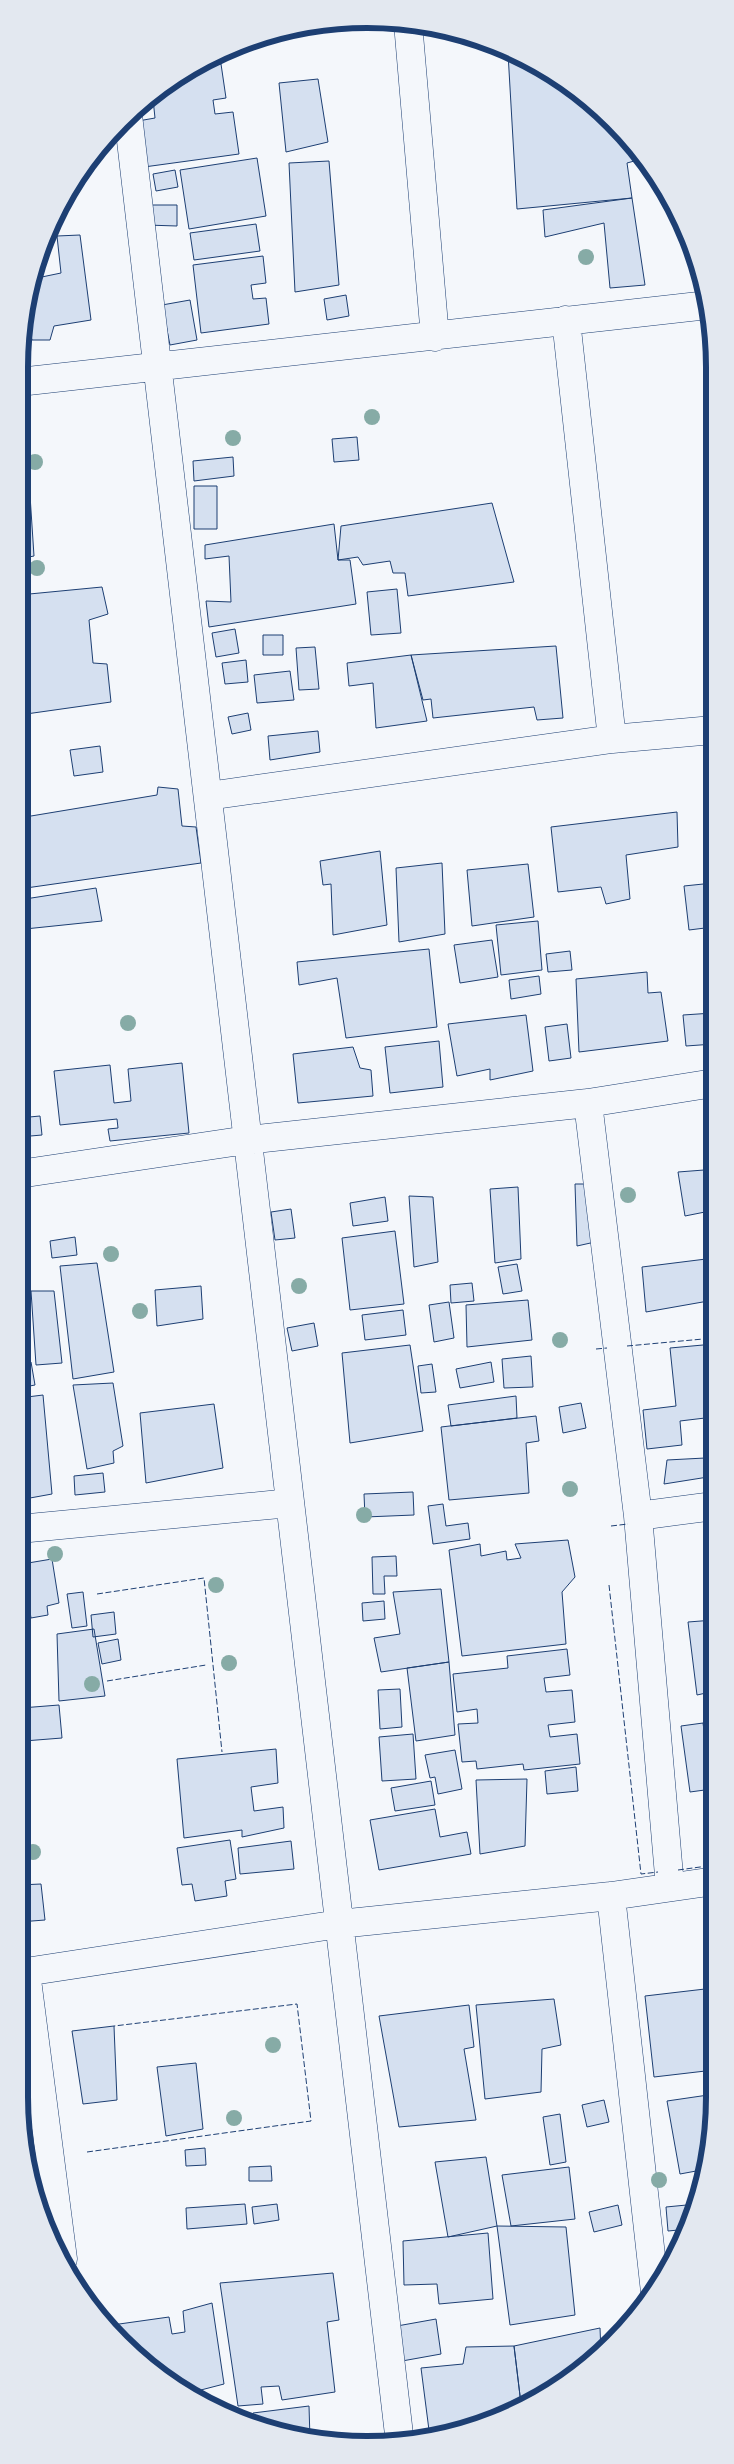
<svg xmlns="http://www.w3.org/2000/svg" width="734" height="2464" font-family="'IBM Plex Serif',serif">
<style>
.building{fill:#d5e0f0;stroke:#1d3f73}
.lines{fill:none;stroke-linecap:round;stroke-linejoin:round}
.minor-casing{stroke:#1d3f73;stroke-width:29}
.minor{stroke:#f4f7fb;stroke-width:28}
.fence{stroke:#1d3f73;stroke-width:1;stroke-dasharray:6 2.5;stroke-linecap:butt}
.tree{fill:#86aba6}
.rim{fill:none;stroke:#1d3f73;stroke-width:6}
</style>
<rect width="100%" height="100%" fill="#f4f7fb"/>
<path class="building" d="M508,53l33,12 88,72 7,13 2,10 -11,3 5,35 -115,11z
M221,64l5,34 -13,2 2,14 18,-2 6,42 -95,13 -6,-46 17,-3 -2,-19 -7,1 28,-23 15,-8z
M318,79l10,63 -42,10 -7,-69z
M257,158l9,58 -77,13 -9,-59z
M329,161l10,124 -44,7 -6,-129z
M175,170l3,17 -22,4 -3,-17z
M632,198l13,87 -35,3 -6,-65 -59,14 -2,-27z
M145,205h32v21l-31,-1z
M256,224l4,27 -66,9 -4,-27z
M80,235l11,85 -37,6 -4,14h-18l-3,-11h-6l3,-30 6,-20 29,-6 -4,-37z
M263,256l3,27 -15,2 2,14 13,-1 3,26 -68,9 -8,-68z
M346,295l3,21 -22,4 -3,-21z
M190,300l7,40 -27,5 -8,-40z
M357,437l2,23 -25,2 -2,-23z
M233,457l1,19 -40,5 -1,-20z
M29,480l5,76 -15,3v-78z
M194,486h23v43h-23z
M492,503l22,79 -106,14 -3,-23h-12l-3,-12 -27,4 -5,-8 -20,3 3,-34z
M334,524l4,36h12l6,44 -147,23 -3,-26 25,1 -2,-46 -24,3v-14z
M102,587l6,27 -19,6 4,43 14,1 4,38 -92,13v-120z
M397,589l4,44 -30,2 -4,-43z
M235,629l4,24 -23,4 -4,-24z
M263,635h20v20h-20z
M556,646l7,72 -26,2 -3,-13 -101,11 -2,-19 -8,1 -12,-45z
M315,647l4,42 -20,1 -3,-42z
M411,655l16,66 -51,7 -3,-45 -24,3 -2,-23z
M246,660l2,22 -23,2 -3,-21z
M290,671l4,29 -37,3 -3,-28z
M248,713l3,17 -19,4 -4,-17z
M318,731l2,21 -50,8 -2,-24z
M100,746l3,26 -29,4 -4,-26z
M158,787l20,2 4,37 14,1 5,36 -182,26v-71l138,-23z
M677,812l1,35 -52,8 4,44 -24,5 -5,-17 -43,5 -7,-65z
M380,851l7,74 -54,10 -2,-51 -8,1 -3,-24z
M442,863l3,71 -46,8 -3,-74z
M528,864l6,53 -62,9 -5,-56z
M713,883v44l-24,3 -5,-44z
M96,888l6,33 -77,8v-30z
M538,921l4,49 -41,5 -5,-50z
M492,940l6,37 -38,6 -6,-38z
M429,949l8,78 -91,11 -9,-60 -38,7 -2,-23z
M570,951l2,19 -24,2 -2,-18z
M647,972l1,21 13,-1 7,49 -89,11 -3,-73z
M539,976l2,18 -30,5 -2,-19z
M713,1013l1,31 -28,2 -3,-31z
M526,1015l7,56 -43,9v-11l-33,7 -9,-52z
M567,1024l4,34 -22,3 -4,-34z
M439,1041l4,46 -53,6 -5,-46z
M353,1047l7,21 11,2 2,26 -75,7 -5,-49z
M182,1063l7,70 -79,8 -2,-12 10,-1 -1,-9 -57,6 -6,-54 56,-6 4,38 17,-2 -3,-32z
M40,1116l2,19 -23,2v-19z
M704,1170l6,41 -25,5 -7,-44z
M575,1184h17l3,58 -18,4z
M518,1187l3,72 -26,4 -5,-74z
M409,1196l24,1 5,65 -24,5z
M385,1197l3,24 -35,5 -3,-23z
M291,1209l4,29 -20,2 -4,-28z
M395,1231l9,73 -54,6 -8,-72z
M75,1237l2,18 -25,3 -2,-17z
M714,1258v42l-68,12 -4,-45z
M97,1263l17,109 -41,7 -13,-113z
M517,1264l5,27 -19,3 -5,-27z
M472,1283l2,18 -23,2 -1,-18z
M201,1286l2,33 -46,7 -2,-36z
M31,1291h23l8,72 -26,2z
M528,1300l4,40 -65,7 -1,-42z
M449,1302l5,36 -20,4 -5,-37z
M403,1310l3,25 -41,5 -3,-25z
M314,1323l4,23 -26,5 -5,-23z
M714,1344v107l-6,1 -3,-34 -25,3 2,24 -35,4 -4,-39 33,-4 -6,-58z
M410,1345l13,86 -73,12 -8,-90z
M531,1356l2,31 -29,1 -2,-29z
M31,1362l4,23 -16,3v-24z
M491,1362l3,20 -34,6 -4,-19z
M432,1364l4,28 -15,1 -3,-27z
M113,1383l10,63 -10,5 1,12 -27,6 -14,-84z
M43,1395l9,99 -33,6v-102z
M516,1396l1,22 -66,8 -3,-21z
M581,1403l5,25 -23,5 -4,-26z
M214,1404l9,64 -77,15 -6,-70z
M536,1416l3,25 -13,2 3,50 -80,7 -8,-73z
M705,1458l3,19 -44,7 3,-24z
M103,1473l2,19 -30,3 -1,-19z
M413,1492l1,23 -49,2 -1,-23z
M443,1504l3,22 22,-3 2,16 -37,5 -5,-38z
M568,1540l7,37 -13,15 4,52 -104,12 -13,-106 31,-6 1,12 25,-5 1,9 14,-2 -6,-14z
M396,1556l1,20h-13l1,18h-12l-1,-37z
M52,1559l7,44 -12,3 1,9 -17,3 -9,-54z
M441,1589l8,73 -68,10 -7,-34 26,-4 -7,-42z
M83,1592l4,34 -15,2 -5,-34z
M384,1601l1,18 -22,2 -1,-18z
M114,1612l2,22 -23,3 -2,-22z
M714,1620l1,71 -18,4 -9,-73z
M94,1629l11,67 -46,5 -2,-67z
M118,1639l3,21 -19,4 -4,-21z
M567,1649l3,26 -26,3 2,14 26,-2 3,32 -27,3 2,12 27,-3 3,30 -56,6 -1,-6 -46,5 -1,-8 -14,1 -4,-38 20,-1 -1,-14 -20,3 -4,-38 55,-6 -1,-12z
M449,1662l6,73 -39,6 -9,-73z
M400,1689l2,38 -22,2 -2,-39z
M59,1705l3,33 -38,3 -3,-33z
M709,1720h6v36z
M703,1723l9,66 -22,3 -9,-66z
M413,1734l3,45 -34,2 -3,-44z
M24,1741l4,33 -9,1v-33z
M276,1749l2,34 -27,4 3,24 29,-4 1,21 -42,9v-7l-58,8 -7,-79z
M455,1750l7,39 -24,5 -3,-17 -5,1 -5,-23z
M576,1767l2,24 -31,3 -2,-23z
M527,1779l-2,67 -45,8 -4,-74z
M431,1781l4,24 -40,6 -4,-23z
M435,1809l5,28 27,-5 4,22 -92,16 -9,-50z
M230,1840l6,39 -11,2 2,15 -32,5 -3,-17 -10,1 -5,-37z
M291,1841l3,28 -54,5 -2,-26z
M41,1884l4,36 -26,2v-37z
M709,1987h6v39h-1z
M705,1989l9,81 -60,7 -9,-81z
M554,1999l7,46 -19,4 -1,43 -56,7 -9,-94z
M469,2005l5,42 -10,2 12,71 -77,7 -20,-111z
M114,2026l3,74 -34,4 -11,-73z
M196,2063l7,66 -37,7 -9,-69z
M715,2094l-8,75 -27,5 -13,-73z
M604,2100l5,22 -22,5 -5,-22z
M560,2114l6,48 -16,3 -7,-48z
M205,2148l1,17 -20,1 -1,-16z
M486,2157l11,69 -49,11 -13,-75z
M271,2166l1,15h-23v-14z
M569,2167l6,52 -64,7 -9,-51z
M245,2204l2,20 -60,5 -1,-21z
M277,2204l2,16 -25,4 -2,-17z
M697,2204l-4,13 -4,1v11l-21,2 -2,-24z
M618,2205l4,20 -28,7 -5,-20z
M497,2226l69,1 9,88 -65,10z
M488,2233l5,66 -54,5 -2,-20 -33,1 -1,-44z
M333,2273l6,47 -12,2 8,70 -53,8 -3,-14 -18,1 2,17 -25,2 -18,-123z
M212,2303l12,81 -27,7v9l-42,-27 -50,-47 64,-9 3,17 13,-2 -2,-21z
M436,2319l5,35 -39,7 -5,-35z
M600,2328l1,25 -40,33 -40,18 -7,-58z
M514,2346l7,58 -64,29 -27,5 -9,-70 42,-4 3,-17z
M309,2406l1,33 -57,-17v-9z"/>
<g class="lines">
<g class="minor-casing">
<path id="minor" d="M408,23l27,314
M128,115l272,2328
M566,320l46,419
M19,382l689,-77
M208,796l404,-57 101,-9
M588,1103l50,413 32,371
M19,1174l228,-34 341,-37 126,-20
M638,1516l76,-10
M19,1529l271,-26
M611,1896l44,396
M26,1972l37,287
M19,1973l320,-49 272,-28 104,-15"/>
</g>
<use href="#minor" class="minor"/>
<path class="fence" d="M627,1346l87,-8
M596,1349l11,-1
M611,1526l17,-2
M609,1585l32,289 17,-2
M97,1594l107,-16 18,174
M107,1681l99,-16
M678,1870l37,-5
M87,2152l224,-31 -14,-117 -183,22"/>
</g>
<g class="tree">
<circle cx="586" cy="257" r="8"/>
<circle cx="372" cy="417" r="8"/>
<circle cx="233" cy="438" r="8"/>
<circle cx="35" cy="462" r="8"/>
<circle cx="37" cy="568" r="8"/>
<circle cx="128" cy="1023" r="8"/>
<circle cx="628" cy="1195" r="8"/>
<circle cx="111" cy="1254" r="8"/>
<circle cx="299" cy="1286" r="8"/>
<circle cx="140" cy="1311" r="8"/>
<circle cx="560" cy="1340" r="8"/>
<circle cx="570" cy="1489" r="8"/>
<circle cx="364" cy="1515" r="8"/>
<circle cx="55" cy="1554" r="8"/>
<circle cx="216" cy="1585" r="8"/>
<circle cx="229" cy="1663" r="8"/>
<circle cx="92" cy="1684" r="8"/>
<circle cx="33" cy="1852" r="8"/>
<circle cx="273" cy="2045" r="8"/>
<circle cx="234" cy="2118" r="8"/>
<circle cx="659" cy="2180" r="8"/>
</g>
<path d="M0 0H734V2464H0ZM367 28H367A339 339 0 0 1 706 367V2097A339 339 0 0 1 367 2436H367A339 339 0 0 1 28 2097V367A339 339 0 0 1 367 28Z" fill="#e3e8f0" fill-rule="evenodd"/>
<path class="rim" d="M367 28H367A339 339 0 0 1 706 367V2097A339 339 0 0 1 367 2436H367A339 339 0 0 1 28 2097V367A339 339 0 0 1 367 28Z"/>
</svg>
